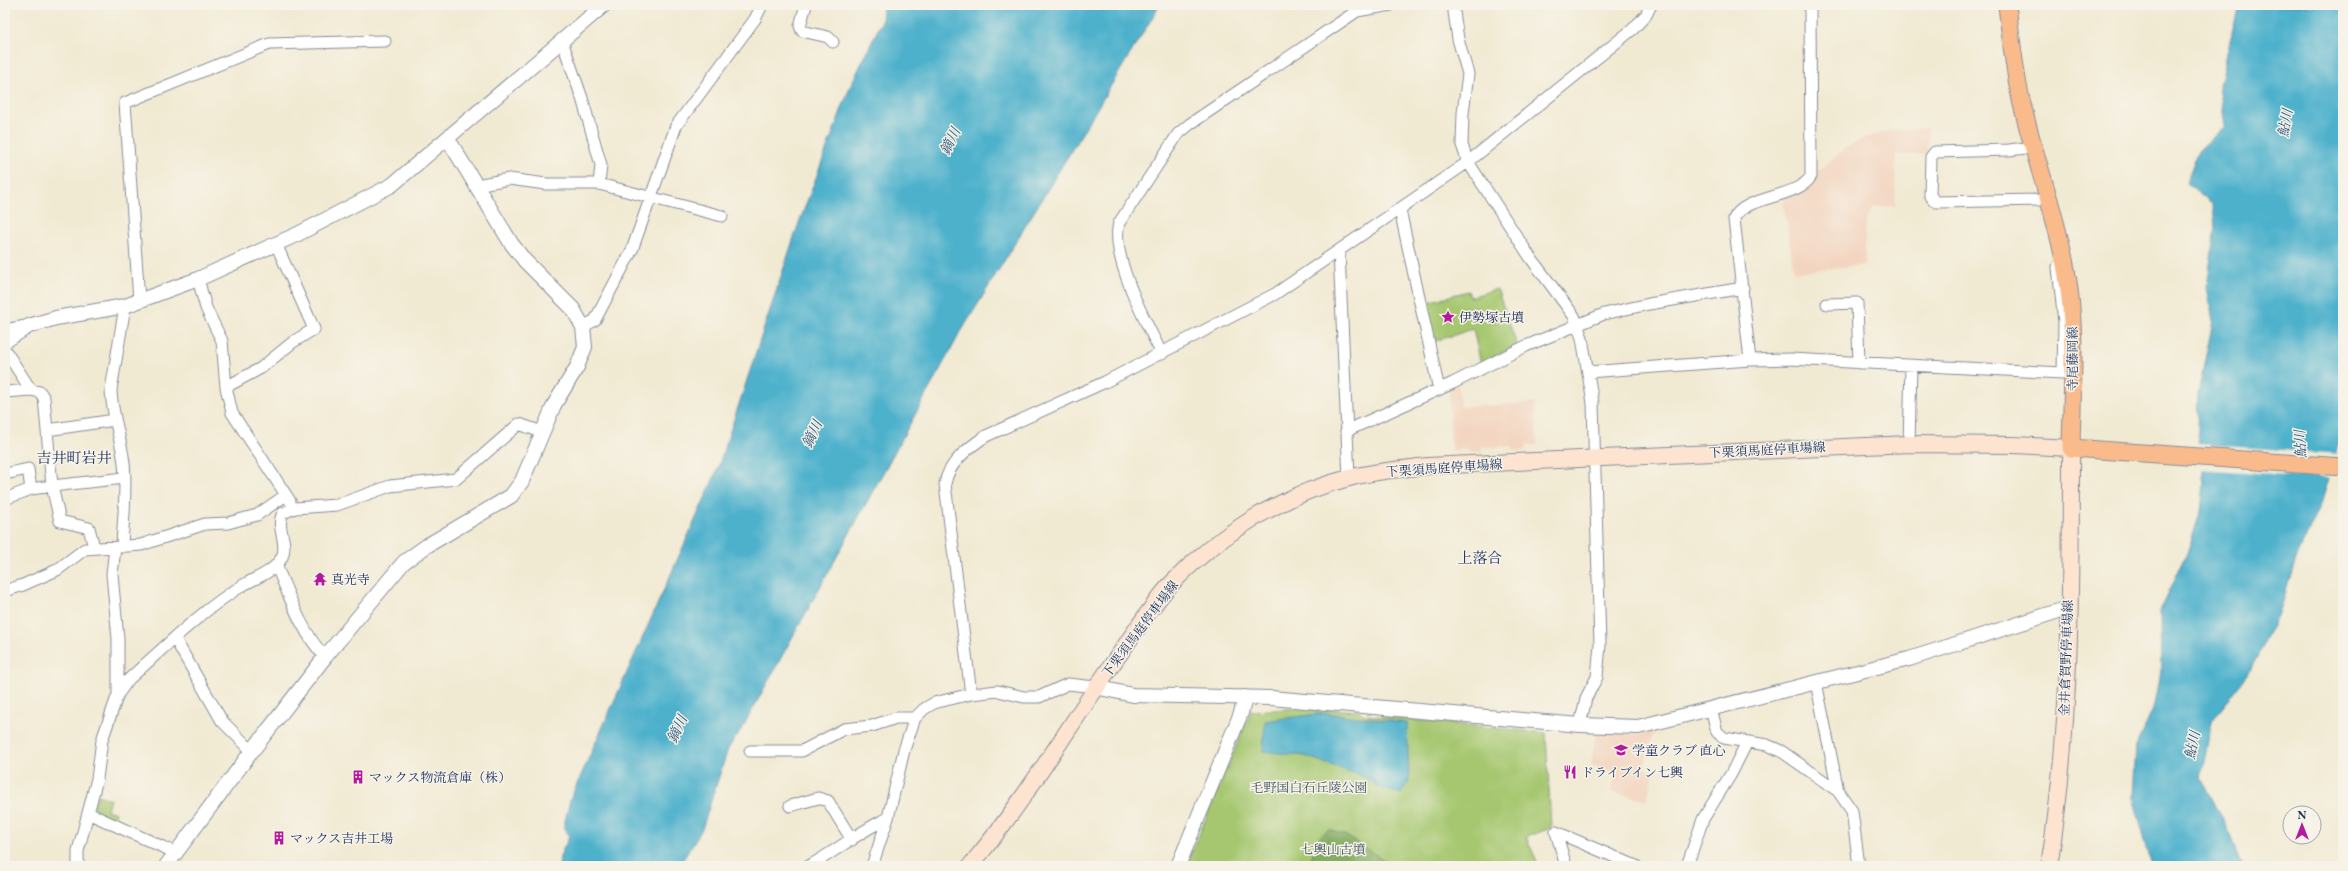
<svg xmlns="http://www.w3.org/2000/svg" width="2348" height="871" font-family="'EB Garamond','Noto Serif JP',serif">
<style>
.built{fill:#f3d4bf}
.green{fill:#a6c76f;stroke:#607b66}
.forest{fill:#84ac62;stroke:#506e60}
.water{fill:#4db1cc;stroke:#347095}
.pier{fill:#f1ead3}
.lines{fill:none;stroke-linecap:round;stroke-linejoin:round}
.minor-casing{stroke:#868c98;stroke-width:13}
.tertiary-casing{stroke:#868c98;stroke-width:16}
.secondary-casing{stroke:#868c98;stroke-width:18}
.primary-casing{stroke:#868c98;stroke-width:19}
.minor{stroke:#fff;stroke-width:11}
.tertiary{stroke:#fff;stroke-width:14}
.secondary{stroke:#fde4d1;stroke-width:16}
.primary{stroke:#fabb8c;stroke-width:17}
.labels{text-anchor:middle;dominant-baseline:central;stroke-width:3;stroke-linejoin:round;paint-order:stroke}
.poi-label{font-size:13px;fill:#1b2f5e;stroke:#f7f3e8;text-anchor:start}
.street-label{font-size:13px;fill:#1b2f5e;stroke:#f7f3e8}
.park-label{font-size:13px;fill:#3e5562;stroke:#f7f3e8}
.water-label{font-size:14px;font-style:italic;fill:#2a567f;stroke:#f7f3e8}
.quarter-label{font-size:15px;fill:#1b2f5e;stroke:#f7f3e8}
</style>
<rect width="100%" height="100%" fill="#f7f3e8"/>
<filter id="ink" filterUnits="userSpaceOnUse"><feTurbulence type="fractalNoise" baseFrequency=".025" numOctaves="2"/><feDisplacementMap in="SourceGraphic" scale="8" xChannelSelector="R" yChannelSelector="G"/><feConvolveMatrix kernelMatrix="1 2 1 2 8 2 1 2 1" color-interpolation-filters="sRGB"/></filter>
<filter id="wash" filterUnits="userSpaceOnUse"><feTurbulence type="fractalNoise" baseFrequency=".012" numOctaves="4" result="noise"/><feDisplacementMap in="SourceGraphic" scale="16" xChannelSelector="R" yChannelSelector="G"/><feGaussianBlur stdDeviation="0.9" result="paint"/><feColorMatrix in="noise" values="0 0 0 0 0 0 0 0 0 0 0 0 0 0 0 0 0 1.4 0 .05"/><feComposite in="paint" operator="in"/></filter>
<g filter="url(#wash)">
<rect width="100%" height="100%" fill="#f1ead3"/>
<path class="built" d="M1929,128l-2,27h-31l-1,51 -21,1 -7,10 -2,13v35l-71,7 -11,-74 62,-49 19,-11 29,-8z
M1458,384l2,23 75,-4 2,42h-11v5l-13,1 -1,-5 -30,1v5h-13v-3l-18,1 -2,-61z
M1654,730l-10,37 9,6 -6,27 -36,-8 5,-20 -25,-6 5,-34 45,2z"/>
<path class="green" d="M1497,289l20,56 -36,19 -8,-35 -41,13 -8,-39 44,-12 2,6z
M1304,708l56,3 4,4 182,18 5,95 -25,9 13,29h-353l65,-155z
M97,795l13,4 -3,11 9,3 -3,8 -18,-8 1,-3 -3,-1z"/>
<path class="forest" d="M1329,830l16,5 48,31h-85l12,-29z"/>
<path class="water" d="M883,5h277l-201,330 -215,390 -16,24 -26,80 -23,37h-120l1,-10 9,-19 -5,-11 6,-26 147,-329 79,-240 54,-144 32,-66z
M2239,5h104v422l-2,12 -20,65 -25,55 -18,57 -30,58 -36,47 -11,56 25,48 17,41h-91l-19,-69 3,-50 19,-42 6,-34 -1,-60 27,-58 14,-42 3,-28 -7,-51 1,-38 15,-73 -6,-34 8,-59 -2,-23 -27,-22 12,-32 27,-25 -6,-41z
M1325,713l82,10 2,58 -8,13 -26,-8 -3,-6 -8,-3 -59,-21 -42,-5 2,-30z"/>
<path class="pier" d="M2197,444l142,10 -7,24 -132,-9z"/>
</g>
<g filter="url(#ink)">
<g class="lines">
<g class="minor-casing">
<path id="minor" d="M806,5l-6,21 2,5 26,6 5,5
M1453,5l5,34 10,35 -5,39 -1,32 6,17 62,95 44,59 8,22 11,65 7,242 -3,32 -11,21 -6,27
M562,41l20,57 19,67 -2,19
M2034,147l-25,3 -74,2 -4,5 -1,39 6,6 103,-2 10,-2
M476,185l33,-6 37,5h53l123,32
M1400,210l39,180
M1339,252l10,226
M198,279l8,29 16,33 4,46 6,26 58,88
M139,300l-14,-197 144,-59 116,-3
M1827,304l30,-1 2,60
M583,327l12,-7 37,-70 44,-124 79,-107 7,-14
M5,330l21,-4
M5,350l26,40
M1162,354c-16,-31 -52,-98 -43,-131l59,-89 12,-10 167,-113 34,-6
M1750,360l-16,-141c8,-23 66,-21 77,-43l-1,-171
M1588,372l162,-12 40,-1 273,14 1,-51 -6,-55 2,-4
M226,387l35,-19 32,-26 21,-13 -38,-85
M5,392l26,-2 9,2 4,6 8,88 -21,3 -26,10
M47,430l68,-10
M1346,431l107,-48 73,-37 78,-32 45,-10 94,-16
M1909,444l2,-78
M5,474l23,-5 3,20
M94,547l-5,-19 -29,-7 -8,-35 73,-8
M122,547c1,-28 5,-56 2,-84 -3,-25 -12,-48 -13,-73l14,-84
M115,548l-3,26 6,65v55
M276,565c14,32 25,66 49,92
M5,591l18,-6 34,-15 28,-21 56,-4 64,-21 23,-1 29,-8 29,-20
M175,639l47,82 30,30
M1816,682l22,109
M971,694l-26,-210c3,-21 24,-37 41,-48l119,-54 170,-88 193,-132 165,-133 13,-14 5,-10
M1711,708l6,24 7,6 43,7 14,6 57,40 14,20 7,55
M750,751h52l42,-22 28,-3 24,-8h19
M790,806l28,-8 10,3 24,39
M88,813l88,40
M1556,832l80,34
M1556,832l10,34
M78,866v-15l19,-72 5,-39 16,-46 11,-15c37,-33 74,-70 116,-95 13,-7 30,-13 37,-27 7,-14 -7,-30 1,-44l12,-5 42,-3 53,-19 66,-7 63,-55 23,8
M809,866c27,-15 51,-35 79,-48
M872,866l16,-48 16,-68 11,-32 9,-9 10,-6 37,-9 27,-3 26,6h15l29,-13 27,3
M1687,866l16,-47 28,-45 16,-32"/>
</g>
<g class="tertiary-casing">
<path id="tertiary" d="M5,341l24,-15 27,-8 69,-12 73,-27 100,-45 94,-49 212,-180
M1095,687l38,8 138,3 309,27 58,2 271,-68 159,-51
M166,866l86,-115 73,-94 79,-95 24,-17 83,-49 11,-15 32,-76 23,-38 8,-20 -2,-20 -10,-18 -48,-48 -14,-18 -63,-104
M1178,866l63,-153 4,-16"/>
</g>
<g class="secondary-casing">
<path id="secondary" d="M970,866c57,-67 100,-143 151,-214 15,-22 31,-47 49,-67 48,-50 111,-90 179,-107 25,-7 53,-9 79,-12l481,-22 104,1 58,3c0,139 0,281 -22,418"/>
</g>
<g class="primary-casing">
<path id="primary" d="M2007,5c4,33 7,66 15,99 13,56 34,109 44,166 11,59 6,119 5,178l272,19"/>
</g>
<use href="#minor" class="minor"/>
<use href="#tertiary" class="tertiary"/>
<use href="#secondary" class="secondary"/>
<use href="#primary" class="primary"/>
</g>
</g>
<defs>
<g id="sight-bare" transform="scale(1.08)"><path d="M0-6L1.8-2.2L6-1.7L2.9 1.2L3.7 5.4L0 3.3L-3.7 5.4L-2.9 1.2L-6-1.7L-1.8-2.2Z" fill="#b5179e" stroke="#f7f3e8" stroke-width="2.5" paint-order="stroke"/></g>
<g id="temple-bare" transform="scale(1.08)"><path d="M0-6L5-2H3V0L6.5 2.5H4V6H1.5V3h-3V6H-4V2.5H-6.5L-3 0V-2H-5Z" fill="#b5179e" stroke="#f7f3e8" stroke-width="2.5" paint-order="stroke"/></g>
<g id="school-bare" transform="scale(1.08)"><path d="M0-5L7-2L0 1L-7-2ZM-4 1L0 2.5L4 1V4Q0 6-4 4Z" fill="#b5179e" stroke="#f7f3e8" stroke-width="2.5" paint-order="stroke"/></g>
<g id="restaurant-bare" transform="scale(1.08)"><path d="M-5-6h1v4h1v-4h1v4h1v-4h1v5L-1.5 .5V6h-2V.5L-5-1ZM5-6V6H3V1.5H1.5Q1.5-4 5-6Z" fill="#b5179e" stroke="#f7f3e8" stroke-width="2.5" paint-order="stroke"/></g>
<g id="building-bare" transform="scale(1.08)"><path d="M-4-6H4V6H1V3H-1V6H-4ZM-2.5-4.3h1.7v1.8h-1.7ZM.8-4.3h1.7v1.8H.8ZM-2.5-1h1.7V.8h-1.7ZM.8-1h1.7V.8H.8Z" fill="#b5179e" stroke="#f7f3e8" stroke-width="2.5" paint-order="stroke"/></g>
</defs>
<g fill-rule="evenodd">
<use href="#sight-bare" x="1448" y="317"/>
<use href="#temple-bare" x="320" y="579"/>
<use href="#school-bare" x="1621" y="750"/>
<use href="#restaurant-bare" x="1570" y="772"/>
<use href="#building-bare" x="358" y="777"/>
<use href="#building-bare" x="279" y="838"/>
</g>
<g class="labels">
<g class="poi-label">
<text x="1459" y="317">伊勢塚古墳</text>
<text x="331" y="579">真光寺</text>
<text x="1632" y="750">学童クラブ 直心</text>
<text x="1581" y="772">ドライブイン七輿</text>
<text x="369" y="777">マックス物流倉庫（株）</text>
<text x="290" y="838">マックス吉井工場</text>
</g>
<g class="street-label">
<text transform="translate(2072 359) rotate(-90)">寺尾藤岡線</text>
<text transform="translate(1767 450) rotate(-3)">下栗須馬庭停車場線</text>
<text transform="translate(1444 468) rotate(-4)">下栗須馬庭停車場線</text>
<text transform="translate(1140 629) rotate(-53)">下栗須馬庭停車場線</text>
<text transform="translate(2066 658) rotate(-88)">金井倉賀野停車場線</text>
</g>
<g class="park-label">
<text x="1309" y="787">毛野国白石丘陵公園</text>
<text x="1333" y="849">七輿山古墳</text>
</g>
<g class="water-label">
<text transform="translate(2285 123) rotate(-80)">鮎川</text>
<text transform="translate(950 141) rotate(-64)">鏑川</text>
<text transform="translate(812 434) rotate(-65)">鏑川</text>
<text transform="translate(2300 444) rotate(-93)">鮎川</text>
<text transform="translate(677 729) rotate(-65)">鏑川</text>
<text transform="translate(2192 745) rotate(-78)">鮎川</text>
</g>
<g class="quarter-label">
<text x="74" y="457">吉井町岩井</text>
<text x="1480" y="557">上落合</text>
</g>
</g>
<rect width="2348" height="871" fill="none" stroke="#f7f3e8" stroke-width="20"/>
<g transform="translate(2302 825)"><circle r="19" fill="#f7f3e8" stroke="#9fa5b1"/>
<path d="M0-3L7 15L0 10L-7 15Z" fill="#b5179e"/>
<text y="-6" font-size="11" font-weight="bold" text-anchor="middle" fill="#1b2f5e">N</text>
</g>
</svg>
